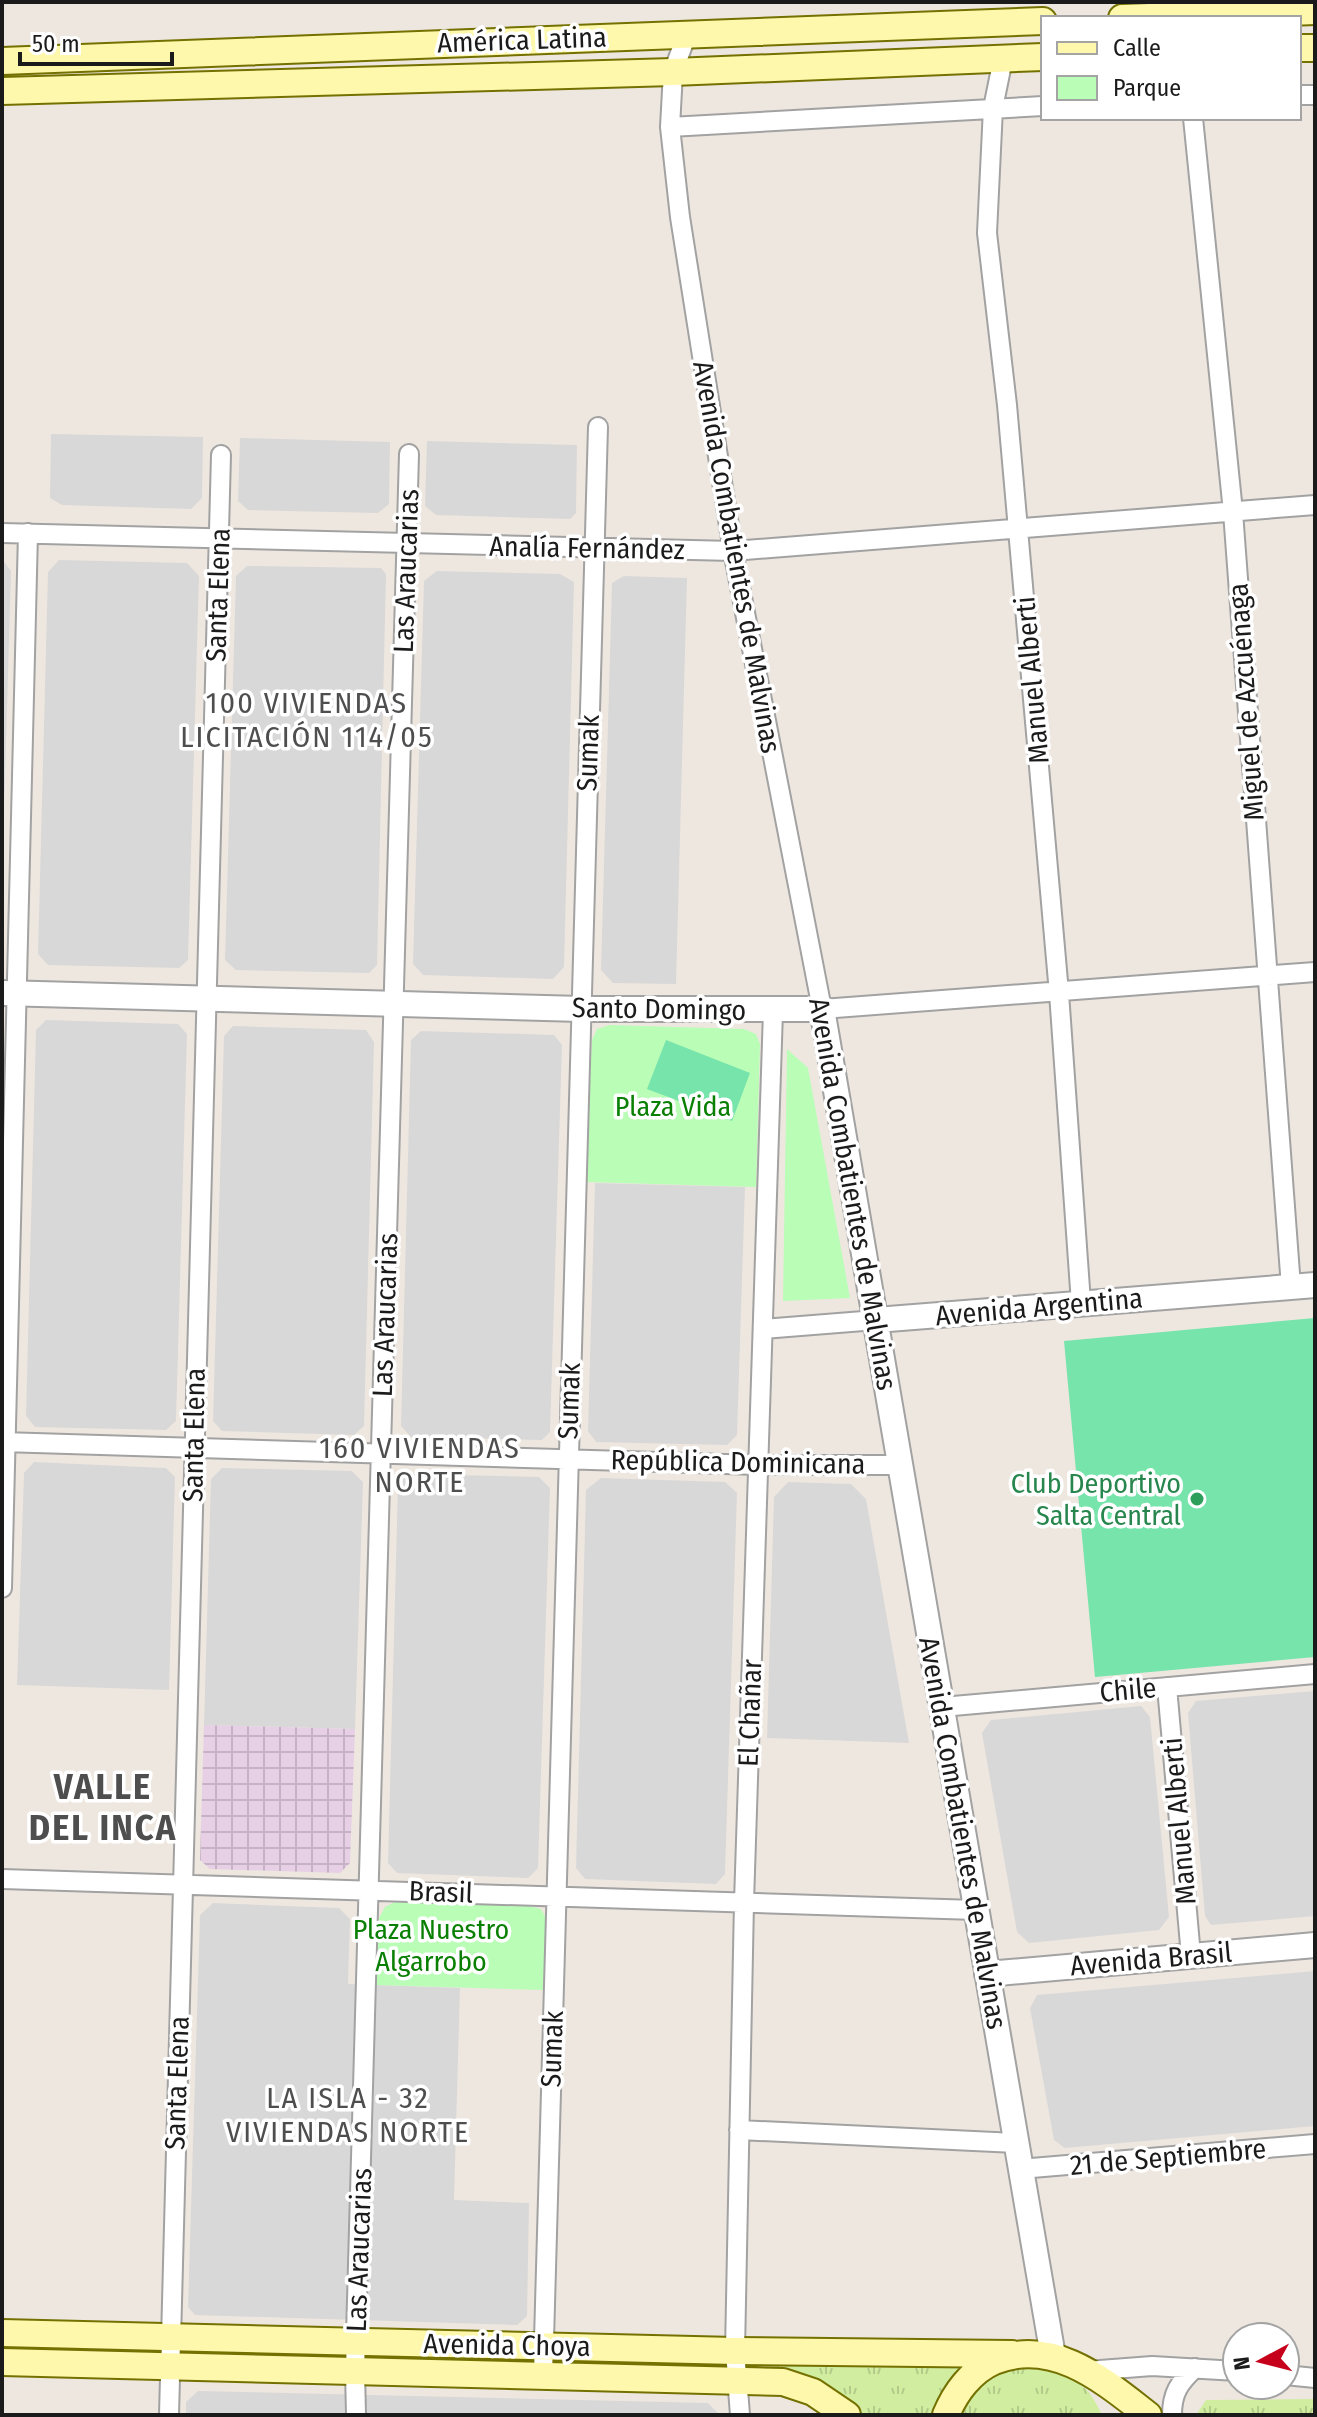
<svg xmlns="http://www.w3.org/2000/svg" width="1317" height="2417" font-family="'Fira Sans Condensed',sans-serif">
<style>
.residential{fill:#d9d8d8}
.industrial{fill:url(#industrial-grid)}
.grass{fill:url(#grass-tufts)}
.park{fill:#bafdb7}
.pitch{fill:#76e4ab}
.lines{fill:none;stroke-linecap:round;stroke-linejoin:round}
.minor-casing{stroke:#a2a2a2;stroke-width:22}
.tertiary-casing{stroke:#a2a2a2;stroke-width:28}
.secondary-casing{stroke:#747100;stroke-width:30}
.minor{stroke:#fff;stroke-width:18}
.tertiary{stroke:#fff;stroke-width:24}
.secondary{stroke:#fef8ad;stroke-width:26}
.leisure-dot{fill:#2e9e5b;stroke:#fff;stroke-width:3}
.labels{text-anchor:middle;dominant-baseline:central;stroke-width:7;stroke-linejoin:round;paint-order:stroke}
.street-label{font-size:28px;fill:#1b1b1b;stroke:#fff}
.park-label{font-size:28px;fill:#097f03;stroke:#fff}
.leisure-label{font-size:28px;fill:#27864d;stroke:#fff;text-anchor:end}
.neighbourhood-label{font-size:30px;letter-spacing:2px;fill:#4e4e4e;stroke:#fff}
.district-label{font-size:36px;font-weight:bold;letter-spacing:2px;fill:#4e4e4e;stroke:#fff}
</style>
<defs>
<pattern id="industrial-grid" width="8" height="8" patternUnits="userSpaceOnUse" patternTransform="scale(2)"><rect width="8" height="8" fill="#e7d0e6"/><path d="M0 4h8M4 0v8" fill="none" stroke="#c6b2c5"/></pattern>
<pattern id="grass-tufts" width="24" height="20" patternUnits="userSpaceOnUse" patternTransform="scale(2)"><rect width="24" height="20" fill="#d0eda0"/><path d="M3 7l-1-3M5 7V3M7 7l1-3M15 17l-1-3M17 17v-4M19 17l1-3" fill="none" stroke="#b2cb89"/></pattern>
</defs>
<rect width="100%" height="100%" fill="#eee7df"/>
<path class="residential" d="M51,434l152,3 -1,61 -11,11 -129,-4 -12,-7z
M240,438l150,4 -1,62 -11,9 -130,-3 -10,-9z
M427,441l150,4 -1,68 -6,6 -134,-4 -11,-9z
M2,559l9,12 -9,309z
M59,560l128,3 12,13 -11,384 -9,8 -131,-3 -10,-11 10,-382z
M247,566l134,2 5,6 -9,391 -8,8 -133,-3 -11,-10 11,-384z
M437,571l123,3 14,8 -10,385 -11,12 -130,-4 -10,-11 11,-383z
M624,576l63,2 -11,406 -63,-1 -12,-13 11,-387z
M46,1020l132,4 9,10 -11,387 -10,9 -131,-3 -9,-11 10,-386z
M233,1026l133,4 8,12 -10,384 -10,9 -132,-4 -9,-10 11,-385z
M421,1031l133,4 8,10 -12,387 -8,8 -131,-3 -10,-11 10,-386z
M595,1183l150,4 -8,248 -10,10 -131,-3 -8,-11z
M34,1462l132,6 9,9 -6,213 -152,-5 7,-212z
M222,1468l130,3 11,11 -8,247 -151,-4 7,-246z
M408,1474l131,3 11,11 -12,380 -10,10 -131,-5 -9,-10 10,-379z
M601,1478l124,4 12,11 -12,381 -9,10 -131,-5 -9,-11 10,-378z
M788,1482l63,2 15,15 43,244 -142,-5 7,-241z
M1315,1691v225l-104,9 -6,-9 -17,-203 8,-12z
M1141,1706l9,11 19,200 -10,13 -130,13 -12,-11 -35,-199 9,-13z
M213,1903l126,5 11,11 -2,65 112,4 -6,212 75,3 -2,113 -10,9 -322,-10 -7,-8 12,-392z
M1315,1971v155l-250,22 -11,-8 -24,-132 7,-13z
M198,2391l510,12 12,12h-534v-13z"/>
<path class="industrial" d="M204,1725l151,4 -5,134 -10,10 -130,-4 -10,-9z"/>
<path class="grass" d="M766,2363l193,4 -24,48h-70l-52,-36 -29,-10 -18,-2z
M1031,2364c36,6 56,17 71,51h-141c15,-34 35,-45 70,-51z
M1315,2399v16h-119l10,-15z"/>
<path class="park" d="M610,1025l134,4 12,5 4,10 -4,143 -171,-5 7,-142 5,-11z
M787,1049l21,19 42,230 -67,3z
M395,1902l134,4 12,3 5,9 -1,72 -169,-5 3,-67 6,-11z"/>
<path class="pitch" d="M666,1040l84,33 -18,48 -85,-32z
M1315,1318v339l-220,20 -31,-336z"/>
<g class="lines">
<g class="minor-casing">
<path id="minor" d="M687,34l-14,38 -3,55 10,90 53,334 89,458 493,-37
M1003,59l-10,49 -6,125 20,172 52,588 22,310
M1299,95h16
M1193,118l40,394 58,775
M670,127l373,-21
M2,533l731,18 582,-46
M763,1329l113,-9
M2,1442l756,23h141
M2,1588l26,-1055
M1167,1687l24,269
M942,1707l373,-33
M2,1879l974,31
M739,2130l277,13
M1020,2169l295,-25
M1087,2371l65,-5 85,5
M543,2375l55,-1948
M1285,2375l30,3
M169,2415l52,-1960
M356,2415l-1,-44 54,-1917
M740,2415l-5,-64 9,-449 29,-891
M1172,2415c0,-22 7,-32 23,-47"/>
</g>
<g class="tertiary-casing">
<path id="tertiary" d="M2,993l579,16h241l231,1347
M876,1320l439,-35
M987,1974l328,-29"/>
</g>
<g class="secondary-casing">
<path id="secondary" d="M1122,18l193,-7
M1299,48h16
M2,61l1041,-40
M2,91l671,-19 370,-15
M2,2333l733,18 277,3
M2,2362l781,20 30,10 34,23
M946,2415c9,-22 25,-44 48,-54 59,-24 109,19 154,54"/>
</g>
<use href="#minor" class="minor"/>
<use href="#tertiary" class="tertiary"/>
<use href="#secondary" class="secondary"/>
</g>
<circle class="leisure-dot" cx="1197" cy="1499" r="8"/>
<g class="labels">
<g class="street-label">
<text transform="translate(522 40) rotate(-2)">América Latina</text>
<text transform="translate(587 548) rotate(1)">Analía Fernández</text>
<text transform="translate(737 557) rotate(80)">Avenida Combatientes de Malvinas</text>
<text transform="translate(406 571) rotate(-88)">Las Araucarias</text>
<text transform="translate(218 595) rotate(-88)">Santa Elena</text>
<text transform="translate(1032 680) rotate(-95)">Manuel Alberti</text>
<text transform="translate(1246 702) rotate(-94)">Miguel de Azcuénaga</text>
<text transform="translate(588 753) rotate(-88)">Sumak</text>
<text transform="translate(659 1009) rotate(1)">Santo Domingo</text>
<text transform="translate(853 1194) rotate(80)">Avenida Combatientes de Malvinas</text>
<text transform="translate(1039 1307) rotate(-5)">Avenida Argentina</text>
<text transform="translate(385 1315) rotate(-88)">Las Araucarias</text>
<text transform="translate(569 1401) rotate(-88)">Sumak</text>
<text transform="translate(194 1435) rotate(-89)">Santa Elena</text>
<text transform="translate(738 1462) rotate(1)">República Dominicana</text>
<text transform="translate(1128 1690) rotate(-5)">Chile</text>
<text transform="translate(750 1713) rotate(-88)">El Chañar</text>
<text transform="translate(1179 1821) rotate(-95)">Manuel Alberti</text>
<text transform="translate(963 1833) rotate(80)">Avenida Combatientes de Malvinas</text>
<text transform="translate(441 1892) rotate(2)">Brasil</text>
<text transform="translate(1151 1959) rotate(-5)">Avenida Brasil</text>
<text transform="translate(552 2049) rotate(-88)">Sumak</text>
<text transform="translate(177 2083) rotate(-88)">Santa Elena</text>
<text transform="translate(1168 2157) rotate(-5)">21 de Septiembre</text>
<text transform="translate(359 2250) rotate(-88)">Las Araucarias</text>
<text transform="translate(507 2345) rotate(1)">Avenida Choya</text>
</g>
<g class="park-label">
<text x="673" y="1106">Plaza Vida</text>
<text x="431" y="1929">Plaza Nuestro<tspan x="431" dy="32">Algarrobo</tspan></text>
</g>
<g class="leisure-label">
<text x="1181" y="1483">Club Deportivo<tspan x="1181" dy="32">Salta Central</tspan></text>
</g>
<g class="neighbourhood-label">
<text x="307" y="703">100 VIVIENDAS<tspan x="307" dy="34">LICITACIÓN 114/05</tspan></text>
<text x="420" y="1448">160 VIVIENDAS<tspan x="420" dy="34">NORTE</tspan></text>
<text x="348" y="2098">LA ISLA - 32<tspan x="348" dy="34">VIVIENDAS NORTE</tspan></text>
</g>
<g class="district-label">
<text x="103" y="1787">VALLE<tspan x="103" dy="41">DEL INCA</tspan></text>
</g>
</g>
<rect width="1317" height="2417" fill="none" stroke="#1b1b1b" stroke-width="8"/>
<rect x="1041" y="16" width="260" height="104" fill="#ffffff" stroke="#a4a4a4" stroke-width="2"/>
<rect x="1057" y="42" width="40" height="12" fill="#fef8ad" stroke="#a4a4a4" stroke-width="2"/>
<text x="1113" y="56" font-size="24" fill="#1b1b1b">Calle</text>
<rect x="1057" y="76" width="40" height="24" fill="#bafdb7" stroke="#a4a4a4" stroke-width="2"/>
<text x="1113" y="96" font-size="24" fill="#1b1b1b">Parque</text>
<g transform="translate(1261 2361) rotate(263)"><circle r="38" fill="#ffffff" stroke="#a4a4a4" stroke-width="2"/>
<path d="M0-6L14 30L0 20L-14 30Z" fill="#c6001b"/>
<text y="-12" font-size="22" font-weight="bold" text-anchor="middle" fill="#1b1b1b">N</text>
</g>
<path d="M20 52v12h152v-12" fill="none" stroke="#1b1b1b" stroke-width="4"/>
<text x="32" y="52" font-size="24" fill="#1b1b1b" stroke="#ffffff" stroke-width="6" paint-order="stroke">50 m</text>
</svg>
